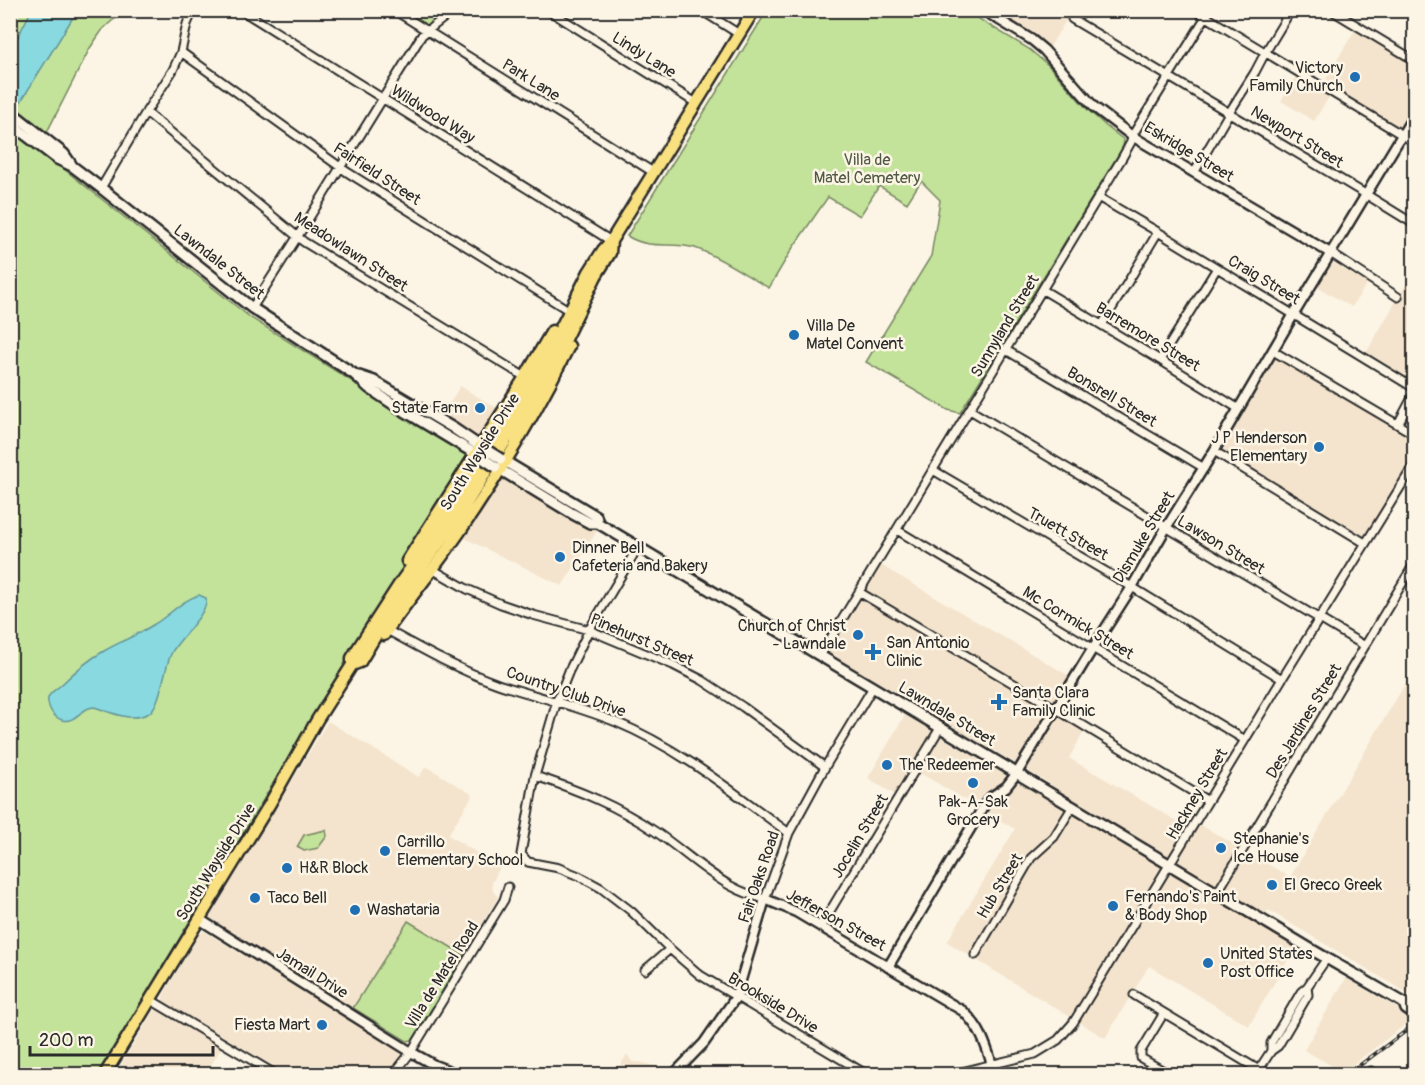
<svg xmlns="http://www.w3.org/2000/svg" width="1425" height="1085" font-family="Pangolin,sans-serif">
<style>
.built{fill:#f4e4cd}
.green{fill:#c3e29a;stroke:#778662;stroke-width:1.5}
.water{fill:#88dae0;stroke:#639498;stroke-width:1.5}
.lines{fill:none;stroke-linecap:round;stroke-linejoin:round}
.minor-casing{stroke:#2b2b2b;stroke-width:11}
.tertiary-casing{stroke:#2b2b2b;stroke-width:13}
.secondary-casing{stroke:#2b2b2b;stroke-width:14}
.primary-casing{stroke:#2b2b2b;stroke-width:15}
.minor{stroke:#fcf5e5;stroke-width:7}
.tertiary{stroke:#fcf5e5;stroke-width:8}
.secondary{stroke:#fcf5e5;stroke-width:9}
.primary{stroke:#f9e181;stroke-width:10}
.rail-casing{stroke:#2b2b2b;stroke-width:4}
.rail{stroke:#fcf5e5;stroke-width:1.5;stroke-dasharray:4.5;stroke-linecap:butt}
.secondary-bridge-casing{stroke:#2b2b2b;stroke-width:14;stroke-linecap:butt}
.secondary-bridge{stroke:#fcf5e5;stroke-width:9}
.poi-dot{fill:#1f6fb2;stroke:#fcf5e5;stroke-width:2}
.labels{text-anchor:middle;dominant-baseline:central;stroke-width:5;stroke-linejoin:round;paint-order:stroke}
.street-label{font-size:16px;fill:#2b2b2b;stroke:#fcf5e5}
.poi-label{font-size:16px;fill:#2b2b2b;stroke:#fcf5e5;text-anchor:start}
.park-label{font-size:16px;fill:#515947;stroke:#fcf5e5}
</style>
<rect width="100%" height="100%" fill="#fcf5e5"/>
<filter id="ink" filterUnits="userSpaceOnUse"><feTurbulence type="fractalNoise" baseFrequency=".0167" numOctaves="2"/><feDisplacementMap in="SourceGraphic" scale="12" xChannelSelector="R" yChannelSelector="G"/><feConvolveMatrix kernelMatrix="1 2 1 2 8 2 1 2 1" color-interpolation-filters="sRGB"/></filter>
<g filter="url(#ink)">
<path class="built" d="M993,11h79l-23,37 -6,-6 -10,-8z
M1359,23l55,33v92l-85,-51 -15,24 -33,-20 19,-32 24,13z
M1334,263l33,20 -15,24 -35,-20 12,-21z
M1414,270v111l-48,-28z
M1276,358l138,82v19l-46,77h-5l-137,-82 -2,-3v-5l50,-87z
M460,386l40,24 -20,28 -7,-1 -31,-20z
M503,477l94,54 -35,55 -102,-50 40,-58z
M879,564l192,113 -21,33 35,20 -16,28 120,70 5,-7 96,56 124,-208v328l-146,-87 -9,16 36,22 -46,78 -100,-60 -44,72 -158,-96 68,-113 -97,-57 23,-35 102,60 9,-12 -222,-131 -2,-3 1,-2 29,-50 4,-1 4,1 54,31 3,-5 -53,-30 -5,-4 1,-5z
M905,715l29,17 -37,64 -29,-18z
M328,721l91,56 7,-11 47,29 -25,40 52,32 -8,16 1,8 5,6 -34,58 -57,-34 -54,87 -143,-88v-3z
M204,931l194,119 3,5 -2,5 -12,14h-101l-123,-73v-5l10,-18 26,-43z
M1346,978l68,40 -71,54 -39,-22z
M157,1010l64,38 -15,26h-91l38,-62z
M627,1054l5,8 13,1 23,9 -4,2h-49z"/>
<path class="green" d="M10,11h129l-19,5 -7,4 -10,9 -13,19 -43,84 -36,-28z
M400,11h49l-21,15 -4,-1z
M767,11h199l63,38 19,16 39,44 20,18 17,13 -1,7 -163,266 -12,-3 -82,-48 65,-106 9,-56 -19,-19 -14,22 -28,-17 -19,30 -32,-19 -36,52 -23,39c-24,-13 -48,-31 -74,-40 -26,-7 -43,3 -68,-12z
M10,126l241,192 212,133c4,5 4,8 2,14l-367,609h-87z
M326,830l1,6 -9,12 -14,3 -7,-4 7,-12z
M408,921l56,34 -50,83 -2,2 -5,1 -54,-33z"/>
<path class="water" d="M31,11h46l-59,95 -7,30v-86z
M199,595l7,3c3,15 -27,40 -34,54 -8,15 -11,53 -23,61 -18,10 -38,-1 -55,-6 -13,0 -19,17 -32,13 -5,-2 -9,-5 -11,-9 -2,-4 -4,-8 -3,-13 2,-6 9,-9 13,-13 13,-13 27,-25 43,-34 16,-9 33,-16 49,-26 16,-9 27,-24 46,-30z"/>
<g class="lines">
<g class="minor-casing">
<path id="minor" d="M241,10l370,231
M394,10l259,162
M548,10l148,93
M701,10l38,24
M1195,10l219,132
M1331,10l83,50
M1072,19l295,176 47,29
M181,52l166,120 218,136
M146,112l158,130 221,135
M1194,173l35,-60 26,-41 10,-19 26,-43
M101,188l45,-76 27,-42 8,-18 6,-28 6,-14
M1098,197l60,35 256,156
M1332,254l66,43
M1043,290l117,70 79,49
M252,308l46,-72 124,-201 32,-25
M1102,325l56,-93
M1006,350l198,118
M1273,351l141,83
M1160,360l57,-92
M970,410l395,236
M1398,424l16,-30
M1214,451l151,92
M933,470l199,117 150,92
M897,530l348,210
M638,547l-49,83 -20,41 -12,30 -22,75 -14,78 7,8 31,6 20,8 22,12 30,23 39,38 30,26 166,99
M432,569l35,20 34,15 32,11 56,15 84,35 29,15 41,27 82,60
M859,592l189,112 160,97
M387,630c36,20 72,40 111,54 39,13 80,22 118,38 63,26 118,71 173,111
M820,656l302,-498 9,-16 1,-6 78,-126
M535,776c44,14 82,30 121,56 25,17 48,39 75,54 11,6 22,10 34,13l24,-66 36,-66 48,-80
M1217,893l197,-329
M821,926l119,-198
M975,955l56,-97 23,-21 19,-31
M645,970l25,-21
M1307,987l1,8 -30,51 -7,5v-8l30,-51 6,-5 20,-29
M1134,995l125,75
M151,1000l124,74
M1164,1013l-23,38v7l28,16
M1371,1071l6,3
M394,1074l17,-22 93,-152 4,-13
M953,1074l82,-20 23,-14 15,-17 209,-344 132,-214
M1256,1074l15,-23"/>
</g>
<g class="tertiary-casing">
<path id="tertiary" d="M983,10l49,30 12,10 50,57 38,29 200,118
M199,919l212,133 23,13 24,9
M888,967l97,-163 6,-7 15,-10 11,-14 76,-125 39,-61 34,-59 48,-77 80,-137 120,-199
M674,1074l30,-31 32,-46 29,-98 31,13 167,99c20,19 24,38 32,63"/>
</g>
<g class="secondary-casing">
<path id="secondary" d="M1410,10l4,5
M10,111l54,43 7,10
M10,123l47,36 15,7 29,22 151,120 102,66 15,14 27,18 83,50
M359,376l15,5 79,47 31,21
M501,459l95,57 2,7
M496,467l77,47 17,9h8l716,428 90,52 6,1 4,3
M1404,1003l2,6 8,5"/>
</g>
<g class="primary-casing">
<path id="primary" d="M407,561l118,-184 27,-46
M384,635c26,-38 56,-73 81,-111 39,-57 74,-117 104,-178
M352,665l8,-3 21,-35 29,-44 47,-64 67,-107 37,-65 35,-71 14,-23 1,-12
M105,1074l164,-269 48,-85 35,-55v-7l6,-10 44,-68 50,-70 41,-67 52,-84 44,-87 14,-22 8,-9 143,-231"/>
</g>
<use href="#minor" class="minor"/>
<use href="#tertiary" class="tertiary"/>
<use href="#secondary" class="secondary"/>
<use href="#primary" class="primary"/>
<g class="rail-casing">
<path id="rail" d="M1348,1074l66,-49"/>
</g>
<use href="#rail" class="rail"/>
<g class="secondary-bridge-casing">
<path id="secondary-bridge" d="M485,449l16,10
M479,456l17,11"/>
</g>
<use href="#secondary-bridge" class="secondary-bridge"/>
</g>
</g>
<g class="poi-dot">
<circle cx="1355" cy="77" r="6"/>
<circle cx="794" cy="335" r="6"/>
<circle cx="480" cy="408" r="6"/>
<circle cx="1319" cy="447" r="6"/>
<circle cx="560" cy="557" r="6"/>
<circle cx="858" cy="635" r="6"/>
<path d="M870 643h6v6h6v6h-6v6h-6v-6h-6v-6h6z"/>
<path d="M996 693h6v6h6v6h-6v6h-6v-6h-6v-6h6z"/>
<circle cx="887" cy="765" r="6"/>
<circle cx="973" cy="783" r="6"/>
<circle cx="1221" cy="848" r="6"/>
<circle cx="385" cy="851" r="6"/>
<circle cx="287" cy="868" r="6"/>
<circle cx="1272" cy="885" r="6"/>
<circle cx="255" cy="898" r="6"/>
<circle cx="1113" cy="906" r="6"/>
<circle cx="355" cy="910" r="6"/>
<circle cx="1208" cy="963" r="6"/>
<circle cx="322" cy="1025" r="6"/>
</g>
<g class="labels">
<g class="street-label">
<text transform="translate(644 55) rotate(32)">Lindy Lane</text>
<text transform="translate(531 80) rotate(32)">Park Lane</text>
<text transform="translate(433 114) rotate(32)">Wildwood Way</text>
<text transform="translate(1297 137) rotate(31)">Newport Street</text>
<text transform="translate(1189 152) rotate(31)">Eskridge Street</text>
<text transform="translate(377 174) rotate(33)">Fairfield Street</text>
<text transform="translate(351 252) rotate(33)">Meadowlawn Street</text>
<text transform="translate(219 262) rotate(38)">Lawndale Street</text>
<text transform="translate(1264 280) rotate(31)">Craig Street</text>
<text transform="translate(1005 326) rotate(-59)">Sunnyland Street</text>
<text transform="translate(1148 337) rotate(31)">Barremore Street</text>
<text transform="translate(1112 397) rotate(31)">Bonsrell Street</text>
<text transform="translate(480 452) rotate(-58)">South Wayside Drive</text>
<text transform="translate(1068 534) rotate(30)">Truett Street</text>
<text transform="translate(1144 537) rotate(-59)">Dismuke Street</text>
<text transform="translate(1221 545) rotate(31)">Lawson Street</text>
<text transform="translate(1078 623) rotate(31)">Mc Cormick Street</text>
<text transform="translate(642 640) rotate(23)">Pinehurst Street</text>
<text transform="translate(566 692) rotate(19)">Country Club Drive</text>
<text transform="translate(947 714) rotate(31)">Lawndale Street</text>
<text transform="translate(1304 721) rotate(-59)">Des Jardines Street</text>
<text transform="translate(1197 794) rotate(-59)">Hackney Street</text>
<text transform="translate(860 836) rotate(-59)">Jocelin Street</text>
<text transform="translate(216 862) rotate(-58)">South Wayside Drive</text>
<text transform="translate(759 877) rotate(-71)">Fair Oaks Road</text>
<text transform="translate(1000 886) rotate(-59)">Hub Street</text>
<text transform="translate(836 920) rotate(29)">Jefferson Street</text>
<text transform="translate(312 973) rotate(32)">Jamail Drive</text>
<text transform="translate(442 975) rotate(-58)">Villa de Matel Road</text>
<text transform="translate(773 1003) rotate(31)">Brookside Drive</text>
</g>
<g class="poi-label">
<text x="1343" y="68" text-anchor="end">Victory<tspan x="1343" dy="18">Family Church</tspan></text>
<text x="806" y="326">Villa De<tspan x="806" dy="18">Matel Convent</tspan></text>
<text x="468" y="408" text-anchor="end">State Farm</text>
<text x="1307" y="438" text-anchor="end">J P Henderson<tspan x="1307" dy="18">Elementary</tspan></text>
<text x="572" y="548">Dinner Bell<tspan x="572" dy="18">Cafeteria and Bakery</tspan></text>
<text x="846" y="626" text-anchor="end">Church of Christ<tspan x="846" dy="18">- Lawndale</tspan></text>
<text x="886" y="643">San Antonio<tspan x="886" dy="18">Clinic</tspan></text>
<text x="1012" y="693">Santa Clara<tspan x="1012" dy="18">Family Clinic</tspan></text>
<text x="899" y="765">The Redeemer</text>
<text x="973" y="802" text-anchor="middle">Pak-A-Sak<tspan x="973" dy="18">Grocery</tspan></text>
<text x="1233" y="839">Stephanie's<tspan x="1233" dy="18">Ice House</tspan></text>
<text x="397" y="842">Carrillo<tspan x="397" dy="18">Elementary School</tspan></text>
<text x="299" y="868">H&amp;R Block</text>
<text x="1284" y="885">El Greco Greek</text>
<text x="1125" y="897">Fernando's Paint<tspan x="1125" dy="18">&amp; Body Shop</tspan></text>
<text x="267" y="898">Taco Bell</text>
<text x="367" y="910">Washataria</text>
<text x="1220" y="954">United States<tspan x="1220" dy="18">Post Office</tspan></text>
<text x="310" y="1025" text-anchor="end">Fiesta Mart</text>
</g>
<g class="park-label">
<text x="867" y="160">Villa de<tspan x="867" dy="18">Matel Cemetery</tspan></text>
</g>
</g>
<rect width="1425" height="1085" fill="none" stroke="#fcf5e5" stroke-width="36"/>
<rect x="18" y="18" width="1389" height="1049" fill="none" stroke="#2b2b2b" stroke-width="2" filter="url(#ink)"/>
<path d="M30 1046v9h183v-9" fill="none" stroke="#2b2b2b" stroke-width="3"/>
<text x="39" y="1046" font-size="18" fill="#2b2b2b" stroke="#fcf5e5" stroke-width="4.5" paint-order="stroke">200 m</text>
</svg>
